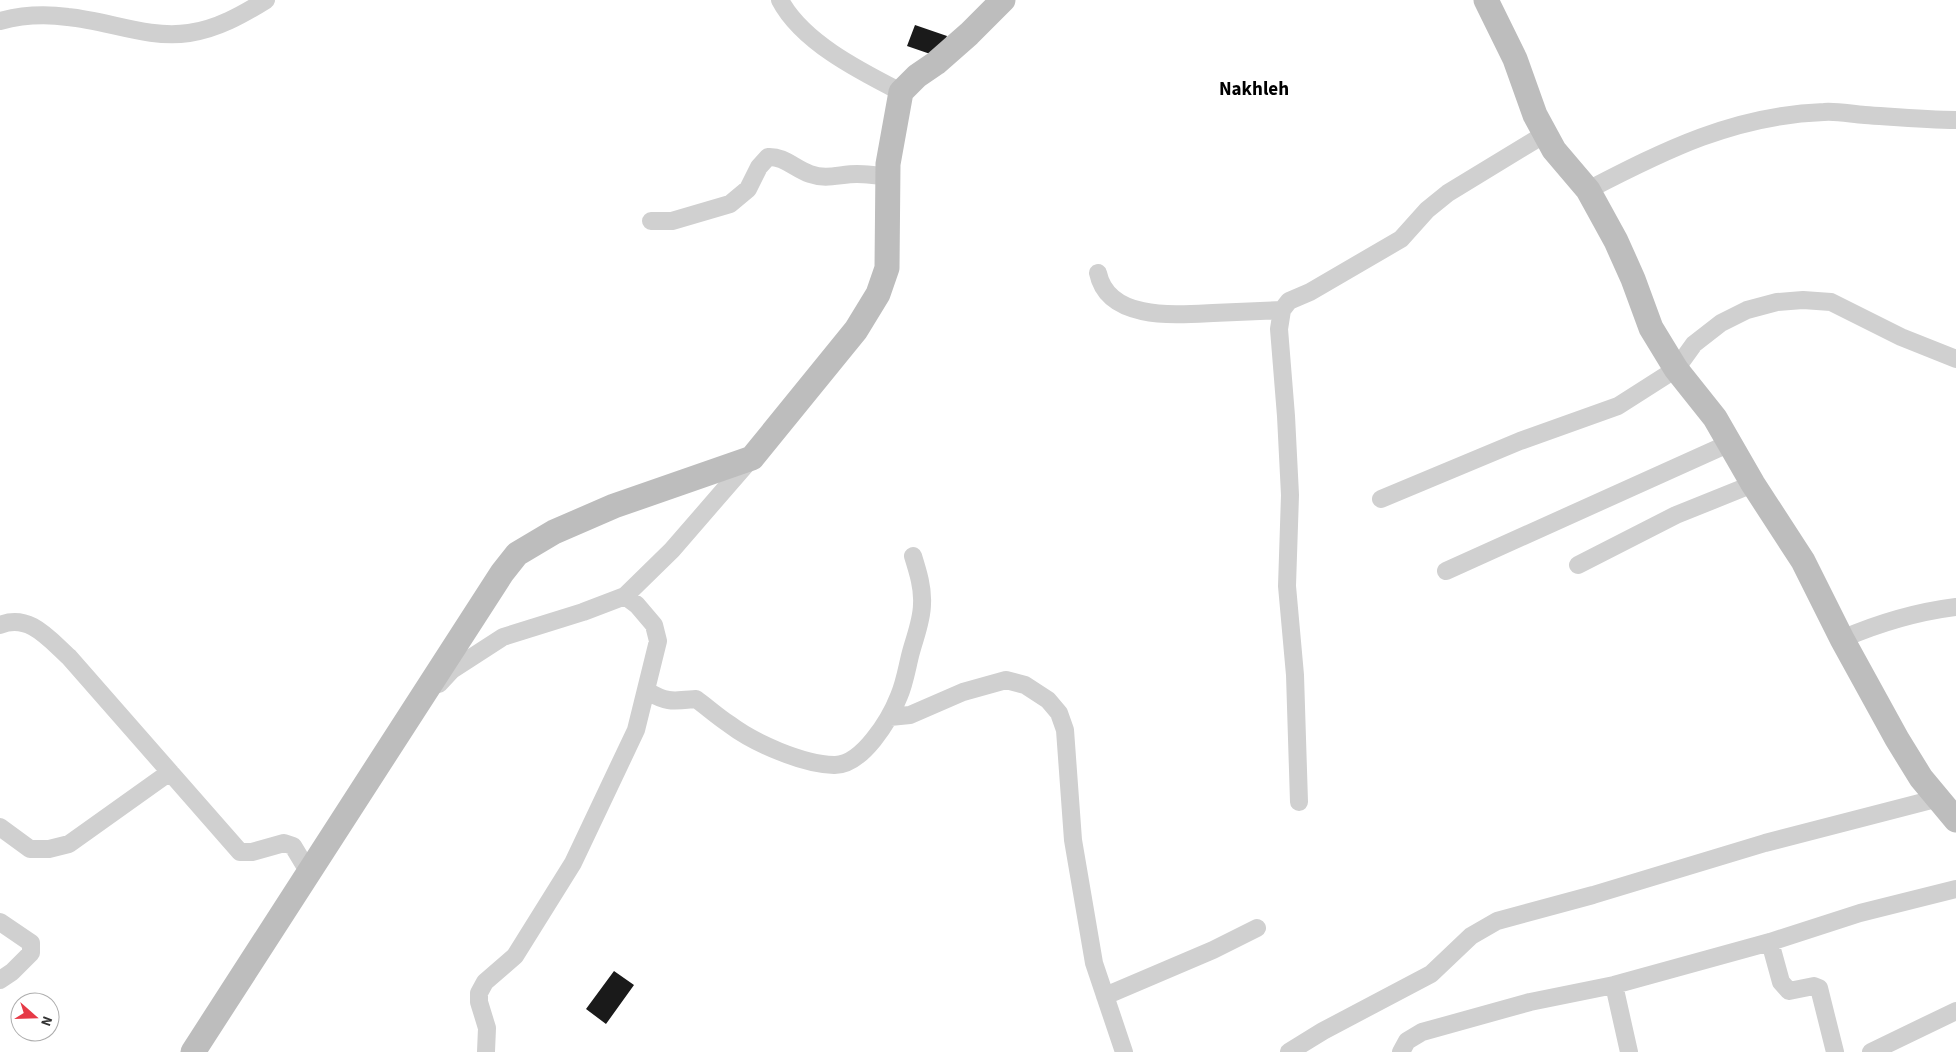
<svg xmlns="http://www.w3.org/2000/svg" width="1956" height="1052" font-family="'Source Sans 3',sans-serif">
<style>
.building{fill:#1a1a1a}
.lines{fill:none;stroke-linecap:round;stroke-linejoin:round}
.street{stroke:#d0d0d0;stroke-width:18}
.secondary{stroke:#bdbdbd;stroke-width:25}
.labels{text-anchor:middle;dominant-baseline:central;stroke-width:5;stroke-linejoin:round;paint-order:stroke}
.quarter-label{font-size:19px;font-weight:bold;fill:#000;stroke:#fff}
</style>
<rect width="100%" height="100%" fill="#fff"/>
<path class="building" d="M915,25l32,11 -8,21 -32,-11z
M614,971l20,14 -28,39 -20,-15z"/>
<g class="lines">
<path class="street" d="M780,0c22,42 80,71 121,92
M0,21c22,-6 46,-7 68,-4 41,4 80,22 121,16 28,-4 53,-18 77,-33
M1588,190c77,-40 147,-75 236,-78 13,-1 27,2 41,3 30,2 61,5 91,5
M651,221h21l58,-17 18,-15 11,-22 9,-10c16,-1 27,12 42,17 17,6 30,0 47,0 10,0 21,2 31,2
M1098,273c10,48 78,42 115,40 23,-1 46,-2 69,-3
M1381,499l139,-58 98,-35 58,-37 18,-25 27,-21 26,-13 30,-8 26,-2 28,2 70,35 55,22
M1578,565l98,-50 77,-31
M1446,571l284,-128
M0,625c29,-12 49,14 69,32l171,195h12l32,-9 9,3 15,25
M1842,639c37,-16 74,-27 114,-32
M439,684l13,-14 51,-33 80,-25 42,-16 47,-46 78,-90
M647,691c20,12 26,10 49,8 11,8 21,17 33,25 25,19 73,40 105,41 28,1 56,-46 65,-69 6,-14 8,-29 12,-44 4,-15 11,-32 11,-48 1,-16 -4,-32 -9,-48
M890,717l20,-2 53,-23 43,-12 19,5 23,15 11,13 6,17 8,110 21,123 30,89
M1299,802l-4,-127 -8,-89 3,-91 -4,-79 -7,-87 3,-19 7,-9 21,-9 91,-53 26,-29 21,-17 97,-59
M0,827l30,22h19l20,-5 101,-72
M0,922l31,21v10l-19,19 -12,8
M1770,942l11,40 8,9 25,-5 5,2 16,64
M1614,985l15,67
M1105,996l108,-46 44,-22
M486,1052l1,-24 -8,-26v-9l6,-11 30,-26 58,-93 63,-133 22,-89 -4,-16 -17,-20 -12,-9
M1289,1052l34,-21 108,-57 40,-38 26,-15 96,-26 172,-52 174,-45
M1401,1052l6,-11 15,-9 108,-30 84,-17 156,-43 90,-29 96,-24
M1871,1052l85,-41"/>
<path class="secondary" d="M1486,0l29,59 20,56 19,35 34,40 28,51 17,38 18,49 25,41 39,49 38,66 50,77 39,78 55,100 24,39 35,42
M193,1052l309,-479 15,-19 37,-22 60,-26 138,-48 104,-128 22,-36 9,-26 1,-104 13,-72 16,-16 19,-13 33,-29 34,-34"/>
</g>
<g class="labels">
<g class="quarter-label">
<text x="1254" y="89">Nakhleh</text>
</g>
</g>
<g transform="translate(35 1017) rotate(110)"><circle r="24" fill="#ffffff" stroke="#adadad"/>
<path d="M0-4L9 19L0 12L-9 19Z" fill="#e63946"/>
<text y="-8" font-size="14" font-weight="bold" text-anchor="middle" fill="#333333">N</text>
</g>
</svg>
